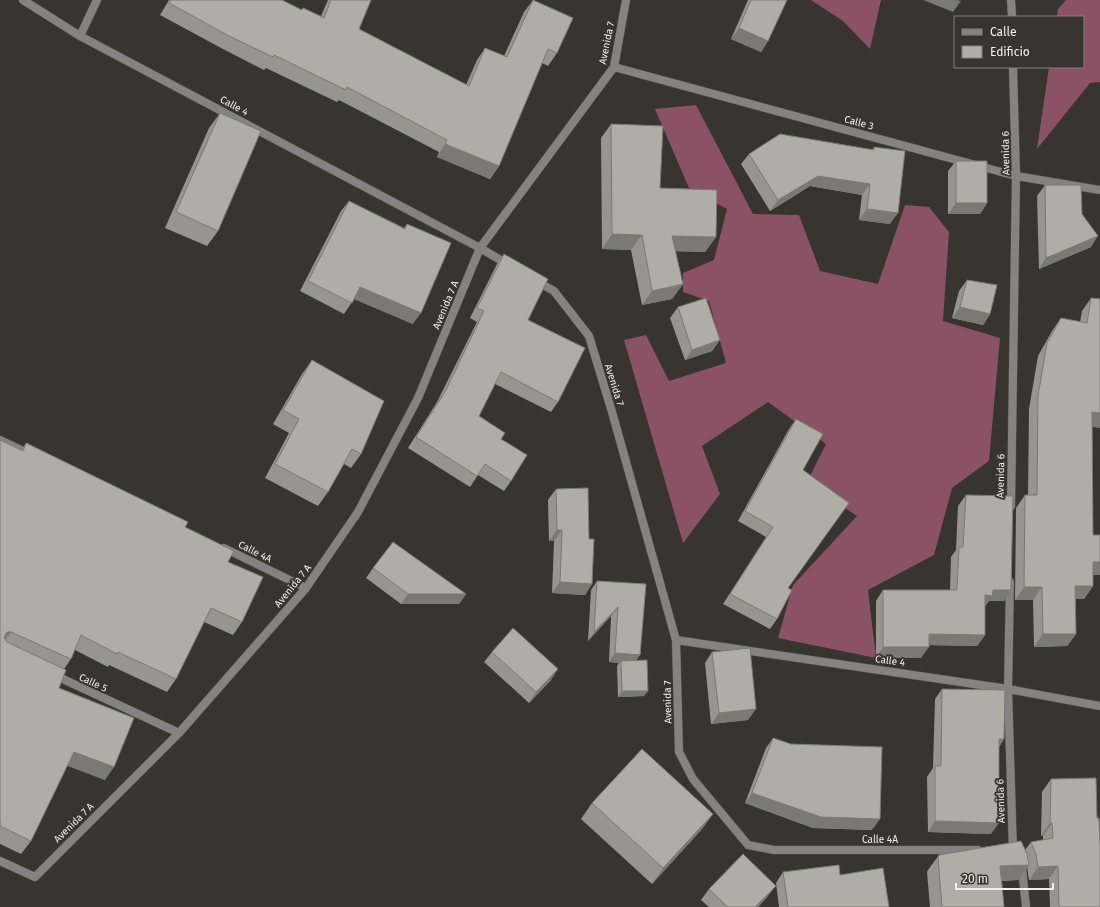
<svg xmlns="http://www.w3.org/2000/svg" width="1100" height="907" font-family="'Fira Sans',sans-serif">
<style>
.forest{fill:#8b5265}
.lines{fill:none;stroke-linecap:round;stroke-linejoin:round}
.minor-casing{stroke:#56524d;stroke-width:9}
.minor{stroke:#858281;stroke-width:8}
.wall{fill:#96958f}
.shaded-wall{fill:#7a7974}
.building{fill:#aeada6;stroke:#7a7974}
.labels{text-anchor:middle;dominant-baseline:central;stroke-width:4;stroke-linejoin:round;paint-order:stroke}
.street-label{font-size:10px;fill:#f3f0ed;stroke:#38342f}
</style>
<rect width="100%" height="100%" fill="#38342f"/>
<path class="forest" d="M811,0h70l-11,49 -27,-28z
M1066,0h34v82l-10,1 -53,66 12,-82h34v-50h-26l1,-8z
M696,105l57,109 46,1 21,56 58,13 27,-79 24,2 20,25 -6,89 57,17 -11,123 -37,27 -18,67 -66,35 8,68 -98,-20 15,-53 64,-69 -50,-34 19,-38 -58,-42 -66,44 18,48 -37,49 -59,-203 22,-5 23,46 57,-18 -17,-62 -26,-9v-19l31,-13 13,-51 -38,-21 -34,-79z"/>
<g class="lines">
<g class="minor-casing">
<path id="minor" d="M23,0l57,36 400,212 29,17
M1011,0l1,17
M80,36l17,-36
M614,67l402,109 84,14
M536,281l18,10 35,45 23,76 64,228 3,112 14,27 55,66 26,5h204
M0,440l32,15
M1011,506l5,-330 -3,-109
M224,548l82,40
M1010,582l-2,107 5,163
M676,640l332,49 92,17
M52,674l127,59
M0,861l35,16 144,-144 127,-145 52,-76 60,-114 62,-150 134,-181 12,-67
M1020,864l2,4 4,39"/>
</g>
<use href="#minor" class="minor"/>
</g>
<path class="wall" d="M169,0h113l19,10 2,-2 18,8 7,-16h43l-12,29 107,56 11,-25 8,-12 19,8 20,-44 9,-12 24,53 -9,13 -6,-3 -43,103 -9,13 -53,-22 2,-5 -100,-52 -2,2 -71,-34 -2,2 -41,-21 -63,-34z
M748,0h39l-19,41 -7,11 -30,-13z
M220,113l-2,118 -11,15 -42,-18 44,-100z
M611,124l49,64 56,49 -11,15 -30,-1 8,33 -11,15 -30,6 -11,-55 -29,-1 -1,-111z
M874,147l16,77 -31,-4 3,-25 -52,-9 -40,25 -29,-47 8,-10 124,-5z
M956,161l31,42 -7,11h-32v-43z
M1045,185l37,29 9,33 -52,22 -2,-73z
M349,201l55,27 3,-4 6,100 -59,-25 -10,15 -44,-23 41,-80z
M504,254l54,148 -7,10 -56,-28 -16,32 22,23 10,42 -7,10 -26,-16 -8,12 -62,-39 29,-46 40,-80 -7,-4 27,-54z
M967,280l23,34 -7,11 -31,-7 7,-27z
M1091,298l9,1v129l-8,-2 1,109 7,40h-7v11l-9,13h-8v35l-9,12 -33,1 -1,-47h-18l1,-92 9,-13h3l1,-86 9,-53 14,-25 9,-13 19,4 2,-11z
M678,307l42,33 -8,11 -27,9 -15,-42z
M312,360l49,94 -10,14 -7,-4 -16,28 -10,14 -53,-28 24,-45 -16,-9 29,-50z
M796,419l-8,169 -11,31 -7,10 -47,-25 43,-67 -28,-16 51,-92z
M0,440l22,10 4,-7 159,84 43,35 14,60 -9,13 -29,-13 -28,57 -9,13 -58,-27 -1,2 -33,-17 -4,9 -7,10 -5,19 46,92 -38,-15 -36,76 -10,13 -21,-10z
M556,489l33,50 3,45 -7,11 -33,-2 2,-52h-5l-1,-41z
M966,495l45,95 -7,11h-15l-4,5v29l-8,11 -48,-1 -8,13h-45v-57l7,-11h67l1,-33 5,-7 2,-44z
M373,568l93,26 -7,10h-58l-35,-26z
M597,581l49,3 -6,71 -4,5 8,36 -26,1 -1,-31 2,-3 -10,-1 2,-46 -23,25 3,-51z
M492,652l59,28 -22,23 -45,-41z
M712,652l36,68 -37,4 -6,-61z
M942,689l62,50 -5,8 -8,87 -63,-2 -1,-55 6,-9 2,-69z
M773,738l99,92 -59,-2 -68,-25 21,-55z
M1051,779l46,39 3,89h-50l-1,-28 -20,1 -2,-13 -9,13 -16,1 2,26h-74l-3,-35 1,-2 11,-15 86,-5 6,-8 12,-2v-4h-2l1,-44z
M592,803l121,11 -11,15 -50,55 -71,-65z
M783,872l57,3 49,32h-110l-3,-24z
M709,889l59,7 -10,11h-49l-8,-7z"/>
<path class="shaded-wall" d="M923,0h34l4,1 -8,11z
M739,28l29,13 -7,11 -30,-13z
M445,144l54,22 -9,13 -53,-22z
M818,176l52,8 -8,11 -52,-9 -40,25 8,-11z
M956,203h31l-7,11h-32z
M867,209l31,4 -8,11 -31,-4z
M612,234l30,1 -11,15 -29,-1z
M672,236l44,1 -11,15 -43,-1z
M1098,236l-7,11 -52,22 7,-11z
M683,284l-11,15 -30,6 10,-14z
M360,287l61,26 -8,11 -61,-26z
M960,307l30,7 -7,11 -31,-7z
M720,340l-8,11 -27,9 7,-10z
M1092,412l8,1v15l-17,-3z
M557,530h5l-8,11h-5z
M1093,562h7v13h-16z
M560,582l32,2 -7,11 -33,-2z
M1075,586h18l-9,13h-18z
M1024,587h18l-9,13h-18z
M993,590h18l-7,11h-15l-4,5v-11z
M408,594h58l-7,10h-58z
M618,607l-7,9 -23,25 6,-9z
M8,632h3l-9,13h-2l6,-12z
M929,634l56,1 -8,11 -56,-1z
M1043,634h33l-9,12 -33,1z
M883,647h46l-8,11h-45z
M615,653l25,2 -6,9 -13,-3 -2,2 -10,-1z
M558,669l-7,11 -22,23 7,-11z
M622,691h26l-4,5 -26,1z
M756,709l-8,11 -37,4 8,-11z
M999,739h5l-7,11z
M74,752l40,15 -9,13 -40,-15z
M752,793l128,26 -8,11 -59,-2 -68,-25z
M713,814l-11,15 -50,55 11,-16z
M935,821l64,2 -8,11 -63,-2z
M1050,823h2l-9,13h-2z
M1029,865l-11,15 -28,1 10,-15z
M1058,866l-9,13 -20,1 9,-13z
M776,886l-8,10 -10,11h-3z"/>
<path class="building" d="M171,0h111l20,10 1,-2 21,10 7,-18h40l-12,29 110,57 16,-38 22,9 26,-57 40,18 -16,35 -9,-4 -49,117 -54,-22 2,-4 -100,-53 -1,3 -72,-35 -1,2 -42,-20 -62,-34z
M751,0h36l-19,41 -29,-13z
M220,113l41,18 -43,100 -42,-19z
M611,124l52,2 -3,62 57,2 -1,47 -44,-1 11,48 -31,7 -10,-56 -30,-1z
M780,134l94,16v-3l31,4 -7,62 -31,-4 3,-25 -52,-8 -40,24 -29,-46z
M956,161h31v42h-31z
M1045,185h36l1,29 16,22 -52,22z
M349,201l56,28 2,-5 44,19 -30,70 -61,-26 -8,16 -44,-22z
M504,254l44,25 -20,41 57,28 -27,54 -57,-30 -22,44 26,17 -4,6 26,16 -16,26 -26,-17 -8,12 -61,-39 29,-45 39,-81 -7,-3z
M967,280l30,5 -7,29 -30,-7z
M706,298l14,42 -28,10 -14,-43z
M1091,298l9,1v114l-8,-1 1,123h7v27h-7v24h-18l1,48h-33l-1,-47h-18l1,-92h12l1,-99 9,-53 14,-25 26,5z
M312,360l72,41 -23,53 -9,-5 -24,43 -53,-28 24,-45 -16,-9z
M796,419l27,15 -20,36 46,33 -61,85 4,2 -15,29 -47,-25 43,-67 -28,-16z
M0,440l23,11 3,-8 162,79 -3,5 49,24 -6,11 35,15 -21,45 -31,-14 -35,71 -58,-27 -1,2 -36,-19 -10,24 -60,-27h-3l-2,1 -2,5 3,4 59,28 -7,18 75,30 -20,49 -40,-15 -43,89 -31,-15 1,-2 -1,-1z
M588,488l1,51h5l-2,45 -32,-2 2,-52h-5l-1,-41z
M966,495l47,1 -2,94h-18l-1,6 -7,-1v40l-56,-1v13h-46v-57h74l2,-43h4z
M393,542l73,52h-58l-35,-26z
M597,581l49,3 -6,71 -25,-2 3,-46 -24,25z
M513,628l45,41 -22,23 -44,-40z
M750,648l6,61 -37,4 -7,-61z
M647,660l1,31h-26l-1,-30z
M942,689l63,1 -1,49h-5v84l-64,-2v-55h6z
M773,738l18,6 91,3 -2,72 -59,-2 -69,-24z
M642,749l71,65 -50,54 -71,-65z
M1096,778l1,40h2l1,26v63h-41l-1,-41 -20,1 -2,-13 -5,-12 22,-4 -1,-15h-2l1,-44z
M1021,841l6,13 2,11 -29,1 4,41h-62l-4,-50 1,-2z
M743,854l33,32 -21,21h-27l-19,-18z
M839,865l1,10 43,-7 6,39h-101l-5,-35z"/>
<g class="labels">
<g class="street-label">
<text transform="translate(607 43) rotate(-78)">Avenida 7</text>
<text transform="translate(234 106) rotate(28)">Calle 4</text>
<text transform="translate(859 123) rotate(15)">Calle 3</text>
<text transform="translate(1006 153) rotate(-91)">Avenida 6</text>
<text transform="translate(446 305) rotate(-67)">Avenida 7 A</text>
<text transform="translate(614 385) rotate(73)">Avenida 7</text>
<text transform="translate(1001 476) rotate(-89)">Avenida 6</text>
<text transform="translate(255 552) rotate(26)">Calle 4A</text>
<text transform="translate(293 586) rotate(-51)">Avenida 7 A</text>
<text transform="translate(890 661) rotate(8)">Calle 4</text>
<text transform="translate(93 683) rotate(25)">Calle 5</text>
<text transform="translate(668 702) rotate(-91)">Avenida 7</text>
<text transform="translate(1001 801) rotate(-92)">Avenida 6</text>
<text transform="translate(74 823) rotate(-45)">Avenida 7 A</text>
<text x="880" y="840">Calle 4A</text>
</g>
</g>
<rect x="954" y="16" width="130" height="52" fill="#38342f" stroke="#837f7b"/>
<rect x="962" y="29" width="20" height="6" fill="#858281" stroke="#837f7b"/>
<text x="990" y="36" font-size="12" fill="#f3f0ed">Calle</text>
<rect x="962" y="46" width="20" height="12" fill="#aeada6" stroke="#837f7b"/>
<text x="990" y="56" font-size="12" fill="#f3f0ed">Edificio</text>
<path d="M956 883v6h97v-6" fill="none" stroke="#f3f0ed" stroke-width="2"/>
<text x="962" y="883" font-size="12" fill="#f3f0ed" stroke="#38342f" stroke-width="3" paint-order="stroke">20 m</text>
</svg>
